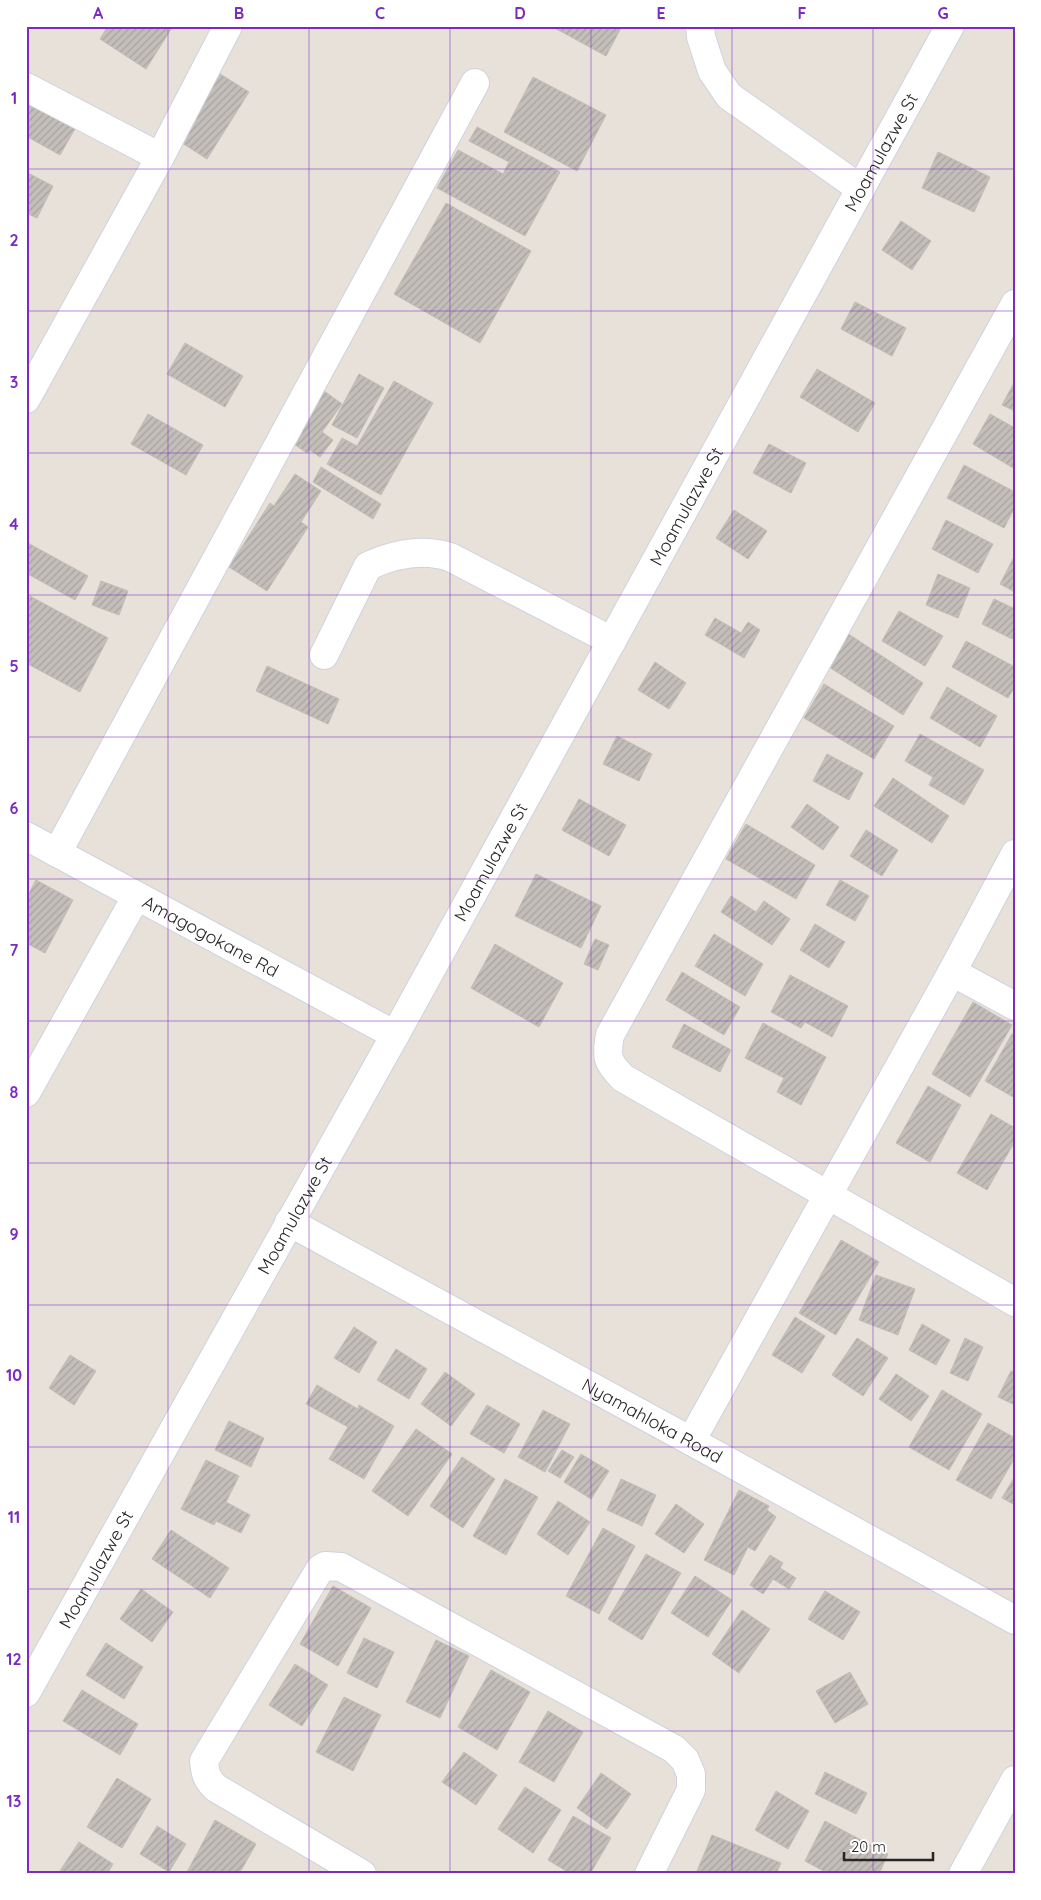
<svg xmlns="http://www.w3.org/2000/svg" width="1041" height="1900" font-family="Quicksand,sans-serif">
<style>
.building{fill:url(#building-hatch);stroke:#c2bdb4}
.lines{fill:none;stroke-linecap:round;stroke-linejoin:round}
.minor-casing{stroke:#cfd2de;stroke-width:30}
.minor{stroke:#fff;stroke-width:28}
.grid{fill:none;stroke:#7b2cbf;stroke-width:1;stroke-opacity:0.55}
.labels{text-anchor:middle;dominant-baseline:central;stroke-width:4;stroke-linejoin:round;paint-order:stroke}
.street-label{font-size:18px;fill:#262626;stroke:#fff}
.neatline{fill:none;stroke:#7b2cbf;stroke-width:2}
.grid-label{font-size:16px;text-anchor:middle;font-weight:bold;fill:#7b2cbf}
</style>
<defs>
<pattern id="building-hatch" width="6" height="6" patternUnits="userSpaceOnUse" patternTransform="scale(1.25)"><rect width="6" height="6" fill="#c3beb9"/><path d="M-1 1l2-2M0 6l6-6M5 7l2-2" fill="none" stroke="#a7a39f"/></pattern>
</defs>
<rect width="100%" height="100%" fill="#e7e1d9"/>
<path class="building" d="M108,26h65l-27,43 -46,-30z
M551,26h71l-16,30z
M217,72l32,20 -42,67 -31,-20z
M533,77l73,38 -29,56 -73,-39z
M26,100l50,27 -16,28 -34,-19z
M477,127l83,45 -35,64 -88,-48 21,-38 45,24 6,-12 -40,-21z
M938,152l52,25 -16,35 -52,-24z
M26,172l27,14 -16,32 -11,-5z
M446,203l85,48 -51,92 -86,-49z
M901,221l30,20 -19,29 -30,-20z
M855,302l51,26 -14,28 -51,-27z
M185,343l58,33 -18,31 -58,-33z
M817,369l58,34 -17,29 -58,-35z
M359,374l25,14 -27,50 -25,-13z
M394,381l39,22 -52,92 -54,-31 15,-26 15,8z
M1015,381v30l-13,-6z
M324,391l18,13 -20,28 11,8 -13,17 -10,-7 -3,3 -19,-13z
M148,414l55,31 -17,30 -55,-31z
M990,414l25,14v41l-42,-25z
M769,444l37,19 -15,30 -38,-20z
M964,465l51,27v15l-11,21 -57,-30z
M321,467l60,37 -8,15 -60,-37z
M295,474l26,17 -20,31 7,5 -41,64 -38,-24 41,-64 4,3z
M734,510l33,21 -19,28 -32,-21z
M946,520l47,24 -15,29 -46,-24z
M26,542l62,34 -13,24 -49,-27z
M1015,555v37l-15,-8z
M938,574l32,14 -12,30 -32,-13z
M101,581l27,10 -9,24 -27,-10z
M26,594l82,44 -28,54 -54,-29z
M994,599l21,10v25l-3,5 -30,-15z
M899,611l44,25 -18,30 -43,-25z
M715,618l26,15 7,-11 12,8 -16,28 -39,-23z
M847,633l76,50 -20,32 -77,-50z
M966,641l49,26v19l-7,12 -56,-31z
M655,662l31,21 -17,26 -31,-19z
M267,666l72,33 -11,25 -72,-33z
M824,684l70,42 -20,33 -70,-41z
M947,687l50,29 -17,31 -50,-29z
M920,734l64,36 -20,35 -35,-20 4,-8 -28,-16z
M617,736l35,18 -13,27 -36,-17z
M827,754l36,19 -14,27 -36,-19z
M893,778l56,38 -17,27 -58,-37z
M579,799l47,26 -17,31 -47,-26z
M807,804l32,23 -16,23 -32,-23z
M746,824l69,41 -19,34 -70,-40z
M866,830l32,20 -16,26 -32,-20z
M536,874l65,32 -20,42 -66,-32z
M36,880l37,20 -28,53 -19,-10v-44z
M840,880l29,16 -14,25 -29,-16z
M731,896l25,16 8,-11 26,18 -18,26 -51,-33z
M815,924l30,18 -16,26 -29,-18z
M714,934l49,30 -18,32 -50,-30z
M595,939l14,6 -11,25 -14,-6z
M495,944l68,39 -24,44 -68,-39z
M682,972l58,35 -16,28 -58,-35z
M790,975l58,31 -16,31 -27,-15 -4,6 -30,-16z
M973,1002l39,23 -42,72 -38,-23z
M763,1023l63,34 -25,48 -24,-13 7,-14 -39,-20z
M684,1024l47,26 -11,22 -48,-25z
M1012,1034l3,1v63l-30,-17z
M928,1086l33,19 -31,57 -34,-19z
M991,1114l24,14v13l-28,49 -30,-17z
M841,1240l38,22 -43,73 -37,-22z
M876,1275l39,14 -17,46 -39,-15z
M795,1317l30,19 -23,37 -30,-18z
M922,1324l28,16 -14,25 -27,-15z
M354,1327l23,15 -18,31 -25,-15z
M857,1338l31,20 -25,38 -31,-21z
M965,1338l18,9 -15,34 -18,-8z
M396,1349l31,20 -18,30 -32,-19z
M70,1355l26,16 -22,34 -25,-17z
M1011,1371l4,1v33l-17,-8z
M445,1372l30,22 -24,32 -30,-22z
M896,1374l33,22 -18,25 -32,-22z
M317,1385l41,24 1,-4 35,21 -30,53 -35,-20 19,-32 -42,-23z
M942,1390l40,24 -33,56 -40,-23z
M487,1405l33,19 -16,29 -34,-19z
M543,1410l27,14 -25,48 -27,-15z
M229,1421l35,17 -13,29 -36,-17z
M988,1423l27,15v19l-24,42 -35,-19z
M416,1429l36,25 -44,62 -36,-25z
M562,1450l12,7 -14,21 -12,-7z
M581,1454l28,17 -18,28 -27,-17z
M462,1457l33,22 -32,49 -33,-22z
M206,1460l33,16 -13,26 24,13 -9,18 -25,-12 -2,4 -33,-16z
M1015,1476v29l-13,-7z
M505,1479l33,18 -32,58 -33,-19z
M621,1479l35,16 -14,31 -35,-16z
M739,1490l30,16 -2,4 9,7 -21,34 -7,-4 -14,28 -30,-15z
M558,1501l32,21 -22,33 -31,-21z
M676,1504l28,20 -20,29 -29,-19z
M603,1528l32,18 -36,68 -33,-18z
M171,1530l58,38 -19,30 -58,-39z
M646,1554l35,19 -39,67 -34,-21z
M770,1555l13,8 -3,5 16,10 -7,11 -16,-10 -10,15 -13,-9z
M695,1576l37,24 -24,37 -37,-24z
M333,1586l38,22 -33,58 -38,-22z
M141,1589l32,23 -21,30 -32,-23z
M825,1591l35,21 -17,28 -35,-21z
M742,1610l28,19 -31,44 -27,-19z
M364,1638l30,14 -17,36 -30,-15z
M436,1640l33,16 -29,62 -34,-16z
M106,1643l37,24 -19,32 -38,-24z
M295,1664l33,21 -26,41 -33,-21z
M491,1670l39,22 -33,58 -39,-23z
M850,1672l18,32 -33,19 -19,-32z
M82,1690l56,34 -18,31 -57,-34z
M344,1697l37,18 -28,56 -37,-19z
M548,1711l35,21 -29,50 -35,-20z
M464,1752l33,23 -21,30 -34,-23z
M825,1772l42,21 -11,21 -41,-20z
M601,1773l30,21 -24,35 -30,-21z
M117,1778l34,21 -29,49 -35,-21z
M525,1787l36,23 -28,43 -35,-24z
M776,1791l33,20 -21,38 -33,-19z
M573,1816l38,22 -21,36h-19l-23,-14z
M215,1820l41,24 -17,30h-53z
M825,1821l63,33 -9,20h-50l-24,-13z
M157,1826l29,18 -17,28 -29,-18z
M712,1835l69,28 -5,11h-71l-8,-3z
M79,1842l34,22 -6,10h-49z"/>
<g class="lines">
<g class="minor-casing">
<g id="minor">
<path d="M700,26l1,11 11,34 17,25 132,93"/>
<path d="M26,87l134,70"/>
<path d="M1015,304l-405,731c-4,22 -3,27 13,43l392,224"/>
<path d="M26,399l134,-242 68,-131"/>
<path d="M324,655l44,-89c26,-12 54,-18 82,-9l162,84"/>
<path id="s1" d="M26,836l369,199"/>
<path d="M57,853l418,-770"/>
<path d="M952,972l63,34"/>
<path d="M26,1093l110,-196"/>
<path id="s2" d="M289,1222l402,219 324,179"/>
<path d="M691,1441l261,-469 63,-118"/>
<path id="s3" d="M26,1693l369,-658 555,-1009"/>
<path d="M362,1874l-146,-86c-9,-8 -11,-15 -12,-27l116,-192 5,-3 16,1 333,182 11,11 6,14v16l-42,84"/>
<path d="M963,1874l52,-94"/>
</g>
</g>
<use href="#minor" class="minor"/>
</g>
<path class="grid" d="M168,26v1848M309,26v1848M450,26v1848M591,26v1848M732,26v1848M873,26v1848M26,169h989M26,311h989M26,453h989M26,595h989M26,737h989M26,879h989M26,1021h989M26,1163h989M26,1305h989M26,1447h989M26,1589h989M26,1731h989"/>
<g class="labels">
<g class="street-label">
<text stroke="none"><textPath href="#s3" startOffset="1762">Moamulazwe St</textPath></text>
<text stroke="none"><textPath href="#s3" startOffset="1358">Moamulazwe St</textPath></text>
<text stroke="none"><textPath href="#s3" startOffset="952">Moamulazwe St</textPath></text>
<text stroke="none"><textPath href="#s1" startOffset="210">Amagogokane Rd</textPath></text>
<text stroke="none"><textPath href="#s3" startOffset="548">Moamulazwe St</textPath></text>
<text stroke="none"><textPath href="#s2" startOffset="414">Nyamahloka Road</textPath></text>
<text stroke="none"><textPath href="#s3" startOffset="142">Moamulazwe St</textPath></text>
</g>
</g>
<rect width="1041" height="1900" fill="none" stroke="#ffffff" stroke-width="55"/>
<path d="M844 1852v8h89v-8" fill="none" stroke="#262626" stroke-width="2.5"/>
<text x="851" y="1852" font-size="15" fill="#262626" stroke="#ffffff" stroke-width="4" paint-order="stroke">20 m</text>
<rect x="28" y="28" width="986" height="1844" class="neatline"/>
<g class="grid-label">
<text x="98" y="19">A</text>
<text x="239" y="19">B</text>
<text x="380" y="19">C</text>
<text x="520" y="19">D</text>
<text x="661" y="19">E</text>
<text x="802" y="19">F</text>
<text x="943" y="19">G</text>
<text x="14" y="104">1</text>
<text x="14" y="246">2</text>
<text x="14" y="388">3</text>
<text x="14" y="530">4</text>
<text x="14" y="672">5</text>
<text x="14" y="814">6</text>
<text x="14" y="956">7</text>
<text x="14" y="1098">8</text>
<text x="14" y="1240">9</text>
<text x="14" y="1381">10</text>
<text x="14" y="1523">11</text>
<text x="14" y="1665">12</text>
<text x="14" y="1807">13</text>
</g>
</svg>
